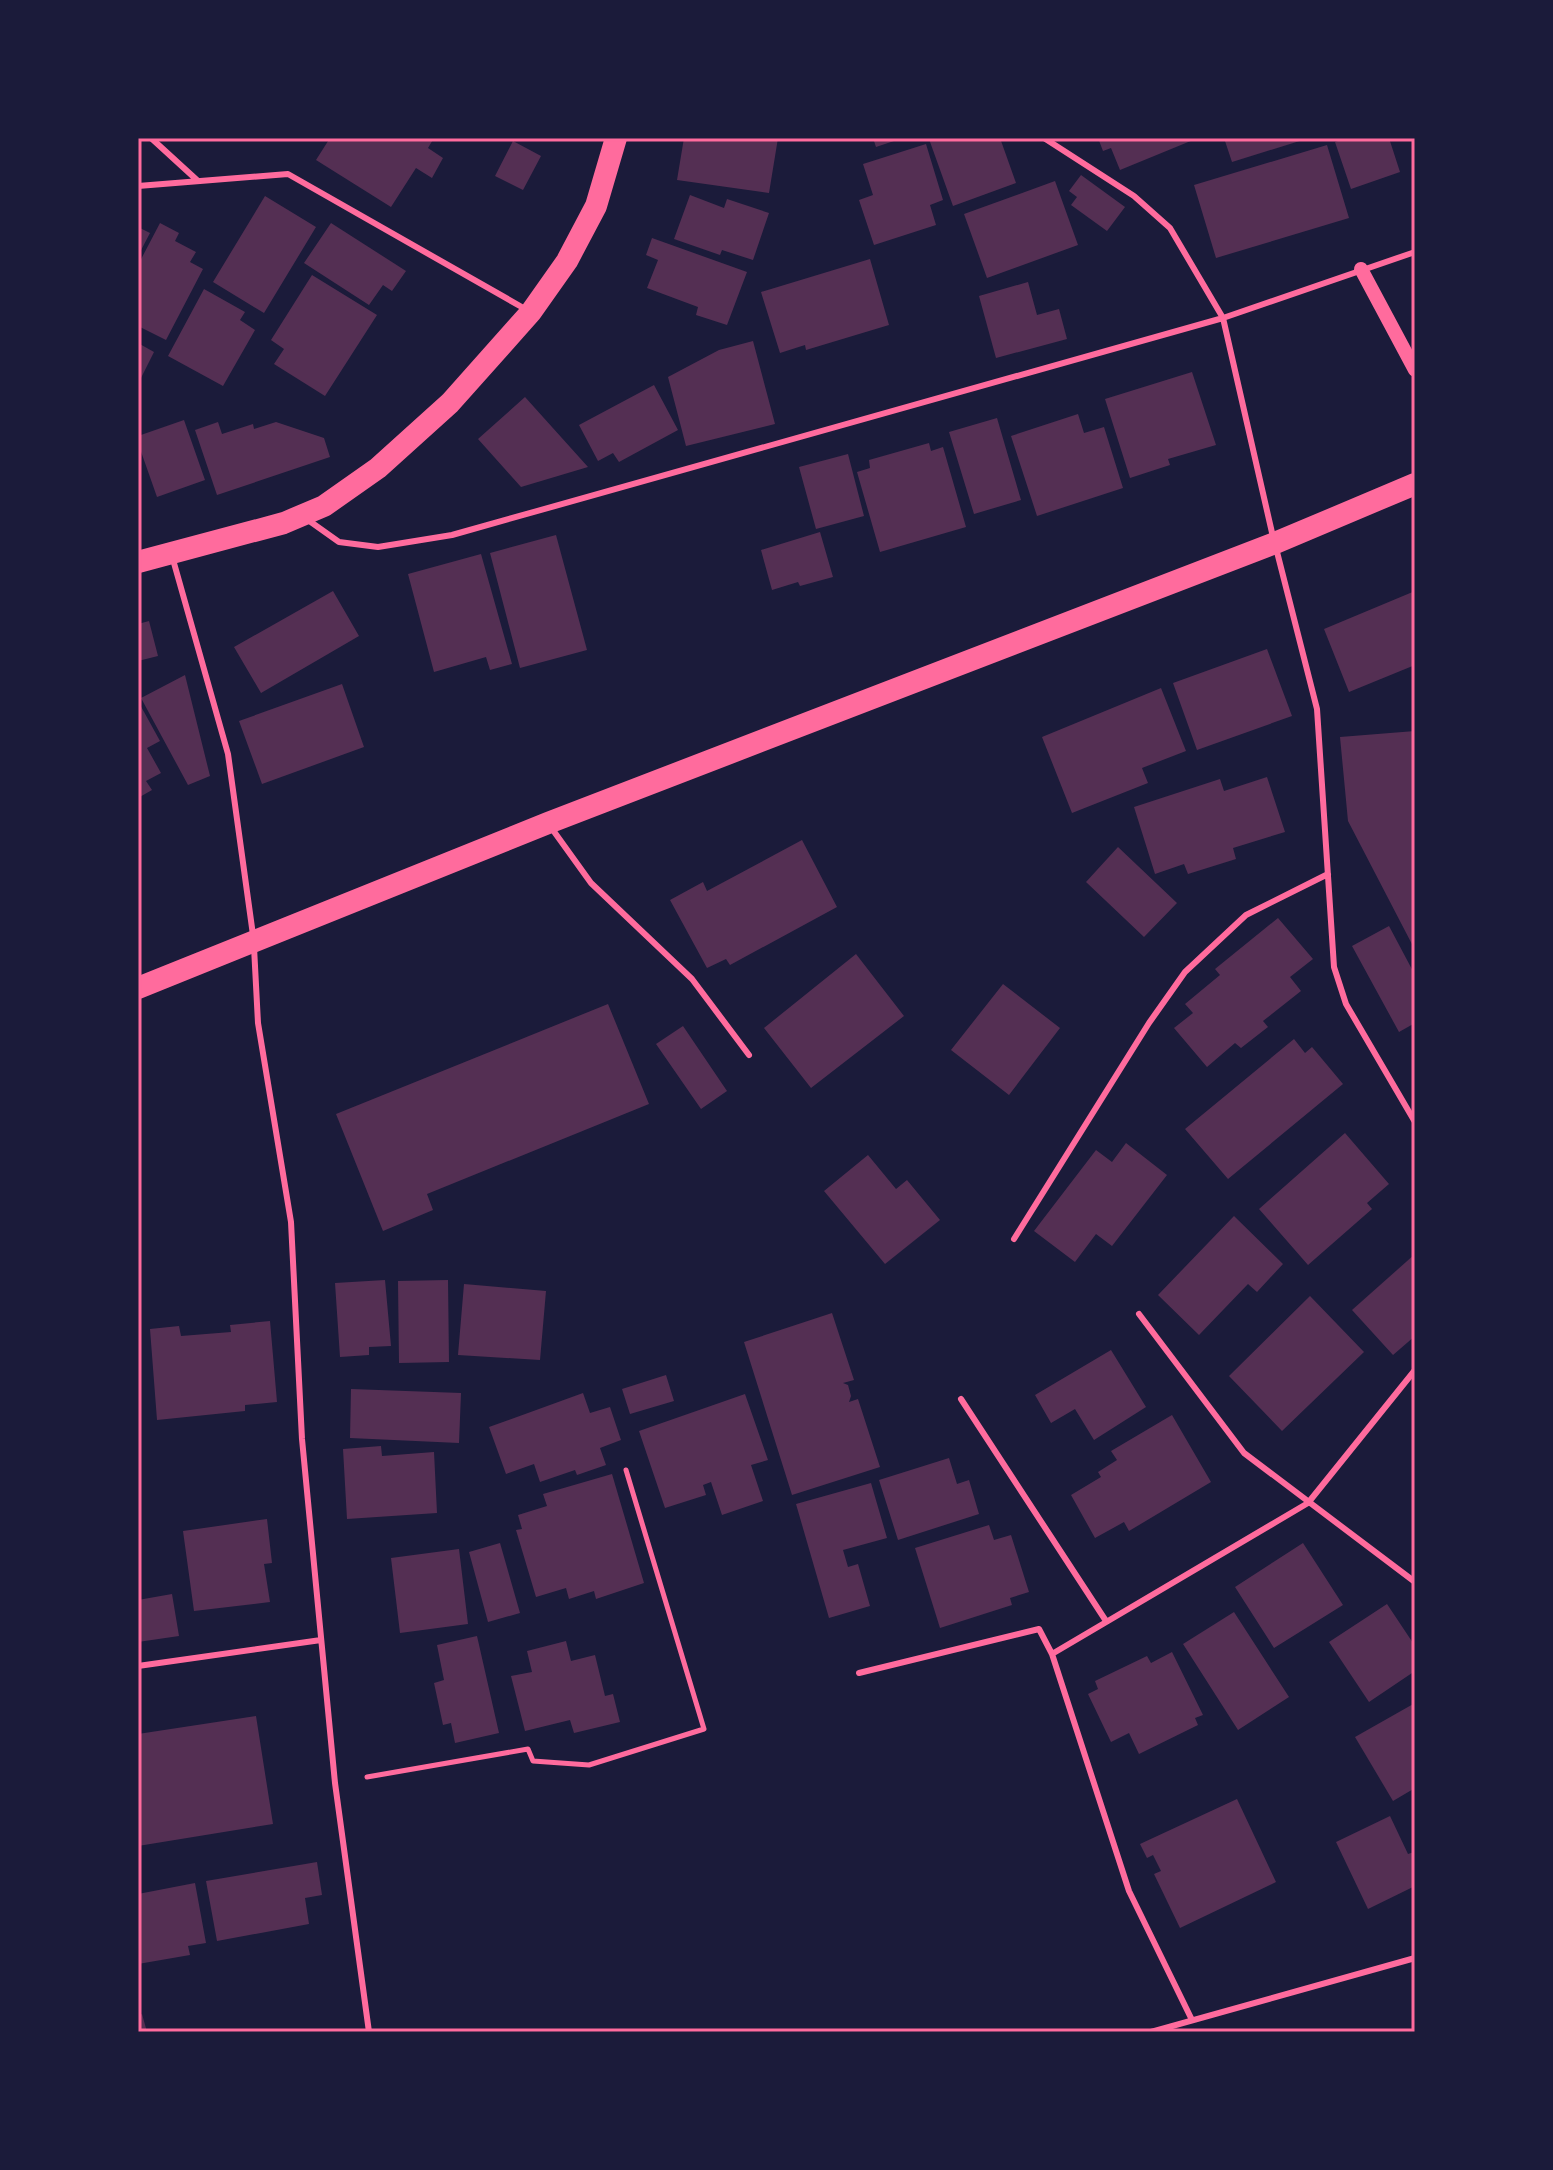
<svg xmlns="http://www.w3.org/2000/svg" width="1553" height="2170" font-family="'Golos Text',sans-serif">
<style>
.building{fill:#542f53}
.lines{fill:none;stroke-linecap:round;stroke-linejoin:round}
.path{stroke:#ff6b9d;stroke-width:5}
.service{stroke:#ff6b9d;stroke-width:6}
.tertiary{stroke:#ff6b9d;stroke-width:14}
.trunk{stroke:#ff6b9d;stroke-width:22}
.neatline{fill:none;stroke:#ff6b9d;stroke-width:3}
</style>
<rect width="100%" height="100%" fill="#1b1b3a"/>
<path class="building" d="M330,138h104l-6,10 15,10 -11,20 -16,-10 -25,39 -75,-47z
M684,138h94l-9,55 -92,-13z
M873,138h27v1l-24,8z
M933,138h49l1,3 17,-3 16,45 -63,23 -24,-67z
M1098,138h100l-78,32 -9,-22 -8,3z
M1224,138h82v1l-74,23z
M1347,138h42l11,34 -49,17 -16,-47z
M513,141l28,15 -18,34 -28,-14z
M926,144l17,56 -13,5 6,20 -62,20 -15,-45 14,-5 -10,-31z
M1327,145l22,73 -133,40 -22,-73z
M1081,175l44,32 -18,24 -36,-26 6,-8 -8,-6z
M1055,181l23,64 -91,33 -23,-64z
M690,195l34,13 3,-9 42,14 -16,47 -31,-10 -2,5 -46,-16z
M265,196l51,31 -52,86 -51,-31z
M160,223l19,10 -4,8 21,11 -6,10 13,7 -37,71 -28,-14v-61z
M331,223l75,48 -14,20 -9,-6 -14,20 -65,-42z
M138,227l12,6 -12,23z
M652,238l95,34 -20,53 -31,-10 2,-8 -51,-19 11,-28 -12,-5z
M870,259l19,66 -83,25 -1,-5 -25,8 -19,-61z
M312,275l65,40 -52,81 -51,-32 10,-15 -13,-9z
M1028,282l9,33 22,-6 8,30 -71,19 -17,-62z
M204,289l41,23 -5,8 15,10 -32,56 -55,-30z
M753,341l22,83 -89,22 -18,-69 51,-27z
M138,343l16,9 -13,26 -3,-2z
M1192,372l24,73 -48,14 2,6 -40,13 -25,-79z
M654,385l24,45 -59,32 -6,-9 -15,8 -19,-36z
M525,397l63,70 -67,20 -43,-48z
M1078,414l6,19 20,-6 19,61 -86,28 -26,-80z
M997,418l24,82 -47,14 -25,-82z
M184,420l21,60 -48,17 -19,-54v-7z
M218,422l4,12 31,-10 1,5 22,-7 48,16 6,19 -113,38 -22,-65z
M929,443l2,8 12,-4 23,80 -86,25 -23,-80 13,-4 -1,-8z
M848,454l16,62 -48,13 -17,-62z
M820,532l13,45 -33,9 -2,-4 -26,8 -11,-40z
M556,535l31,115 -67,18 -30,-115z
M481,554l31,110 -22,6 -4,-13 -52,15 -26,-98z
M333,591l26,45 -98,57 -27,-46z
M1415,591v74l-66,27 -25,-63z
M149,621l9,35 -20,5v-37z
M1267,649l25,67 -95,34 -24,-67z
M185,675l25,101 -22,9 -47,-87z
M342,684l22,63 -102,37 -23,-63z
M1161,688l25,63 -44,17 6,15 -76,30 -30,-76z
M138,701l22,40 -13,7 14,25 -15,8 6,9 -14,8z
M1415,731v219l-67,-129 -8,-84z
M1267,777l18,55 -52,16 3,11 -48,15 -4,-10 -29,10 -21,-67 86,-28 4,12z
M802,840l35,67 -107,58 -4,-6 -19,9 -37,-68 33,-18 4,9z
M1118,847l59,56 -33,34 -58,-55z
M1278,918l35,41 -23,18 11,14 -38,30 5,6 -27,21 -6,-5 -28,24 -33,-39 19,-15 -8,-9 35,-29 -5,-6z
M1389,926l26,49v48l-16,9 -47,-86z
M856,954l48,62 -93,72 -47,-60z
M1003,984l57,44 -51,67 -58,-45z
M608,1004l41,100 -222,90 6,16 -50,21 -47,-117z
M683,1026l44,65 -26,18 -45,-65z
M1294,1039l11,14 7,-6 31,37 -115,95 -43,-50z
M1345,1133l44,51 -22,19 5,6 -64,56 -49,-56z
M1126,1143l41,32 -55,71 -16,-12 -21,28 -41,-31 62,-81 16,12z
M868,1155l28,34 11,-9 33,40 -55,44 -61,-73z
M1234,1216l49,48 -26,28 -9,-8 -49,51 -41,-40z
M1415,1254v82l-22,19 -41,-45z
M385,1280l6,66 -22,1v8l-29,2 -5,-74z
M448,1280l1,82 -50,1 -1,-82z
M464,1284l82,7 -6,69 -82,-5z
M1310,1296l54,56 -82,79 -53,-55z
M832,1313l22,67 -11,3 5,2 3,11 -2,6 9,-3 22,68 -88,28 -48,-153z
M270,1321l7,81 -32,3v6l-88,9 -7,-91 29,-3 2,10 50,-4 -1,-7z
M1111,1350l35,57 -52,33 -19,-31 -24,14 -16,-28z
M666,1375l8,26 -44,13 -8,-25z
M351,1389l110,4 -2,50 -109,-5z
M583,1393l7,20 20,-6 11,33 -21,8 6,17 -29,10 -2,-5 -35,12 -6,-18 -28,10 -17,-47z
M745,1394l23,66 -17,5 12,36 -41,14 -11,-33 -8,3 3,10 -41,13 -26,-77z
M1172,1415l39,67 -82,49 -5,-9 -29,16 -24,-43 30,-18 -3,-5 19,-12 -6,-9z
M381,1446l1,10 52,-4 3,61 -90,6 -4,-70z
M949,1458l8,26 12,-4 10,34 -81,26 -19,-60z
M612,1474l32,109 -48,16 -2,-8 -25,8 -3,-11 -30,9 -20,-67 6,-1 -4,-14 29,-9 -4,-12z
M871,1483l16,55 -44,12 5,17 10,-3 12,42 -41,12 -33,-114z
M267,1519l5,44 -8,1 6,38 -76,9 -11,-80z
M989,1525l5,15 17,-5 18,57 -19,6 2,7 -72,23 -25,-80z
M500,1543l20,70 -32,9 -19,-70z
M1303,1543l40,62 -69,43 -39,-61z
M459,1549l9,75 -68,9 -9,-75z
M172,1594l7,42 -41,6v-42z
M1387,1604l28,42v25l-46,31 -40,-60z
M1234,1612l55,85 -51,33 -55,-86z
M477,1636l22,97 -44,10 -4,-20 -8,2 -9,-42 10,-3 -7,-35z
M566,1641l5,20 24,-6 10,41 8,-2 7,28 -46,11 -4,-13 -45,11 -14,-55 21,-4 -5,-21z
M1172,1652l31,63 -8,3 3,7 -59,29 -10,-21 -18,9 -23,-48 10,-5 -3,-8 52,-25 4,7z
M1415,1703v85l-22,13 -38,-64z
M256,1716l17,108 -135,22v-112z
M1237,1799l39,83 -96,46 -26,-54 7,-3 -8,-16 -6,3 -7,-14z
M1390,1816l18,38 6,-2 1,3v31l-47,23 -32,-67z
M317,1862l5,33 -17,3 4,26 -92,17 -11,-60z
M195,1883l11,60 -18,3 2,9 -52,9v-70z
M142,2014l5,18h-9v-16z"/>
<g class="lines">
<path class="path" d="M367,1777l161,-28 5,12 56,4 115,-36 -78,-259"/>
<path class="service" d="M151,138l47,43
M1044,138l90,58 36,32 53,90 50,219
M138,186l150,-12 239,136
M308,520l31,22 39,5 74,-12 771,-217 192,-66
M1276,548l41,161 17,258 12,37 69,118
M172,556l56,198 25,181
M550,826l41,57 101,96 57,76
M254,947l4,76 33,199 11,217 33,344 34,249
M1014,1239l135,-216 36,-51 61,-57 82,-41
M1139,1314l105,139 171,129
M961,1399l145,222
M1052,1654l256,-151 107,-133
M138,1666l183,-26
M859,1673l180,-44 13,25 77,237 63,129
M1151,2032l264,-74"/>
<path class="tertiary" d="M1361,269l54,101"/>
<path class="trunk" d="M138,562l146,-39 40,-17 54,-38 72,-65 81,-91 36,-51 29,-55 20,-68
M138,988l410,-165 727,-280 140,-59"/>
</g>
<rect width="1553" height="2170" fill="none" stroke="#1b1b3a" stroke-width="280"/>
<rect x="140" y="140" width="1273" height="1890" class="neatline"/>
</svg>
